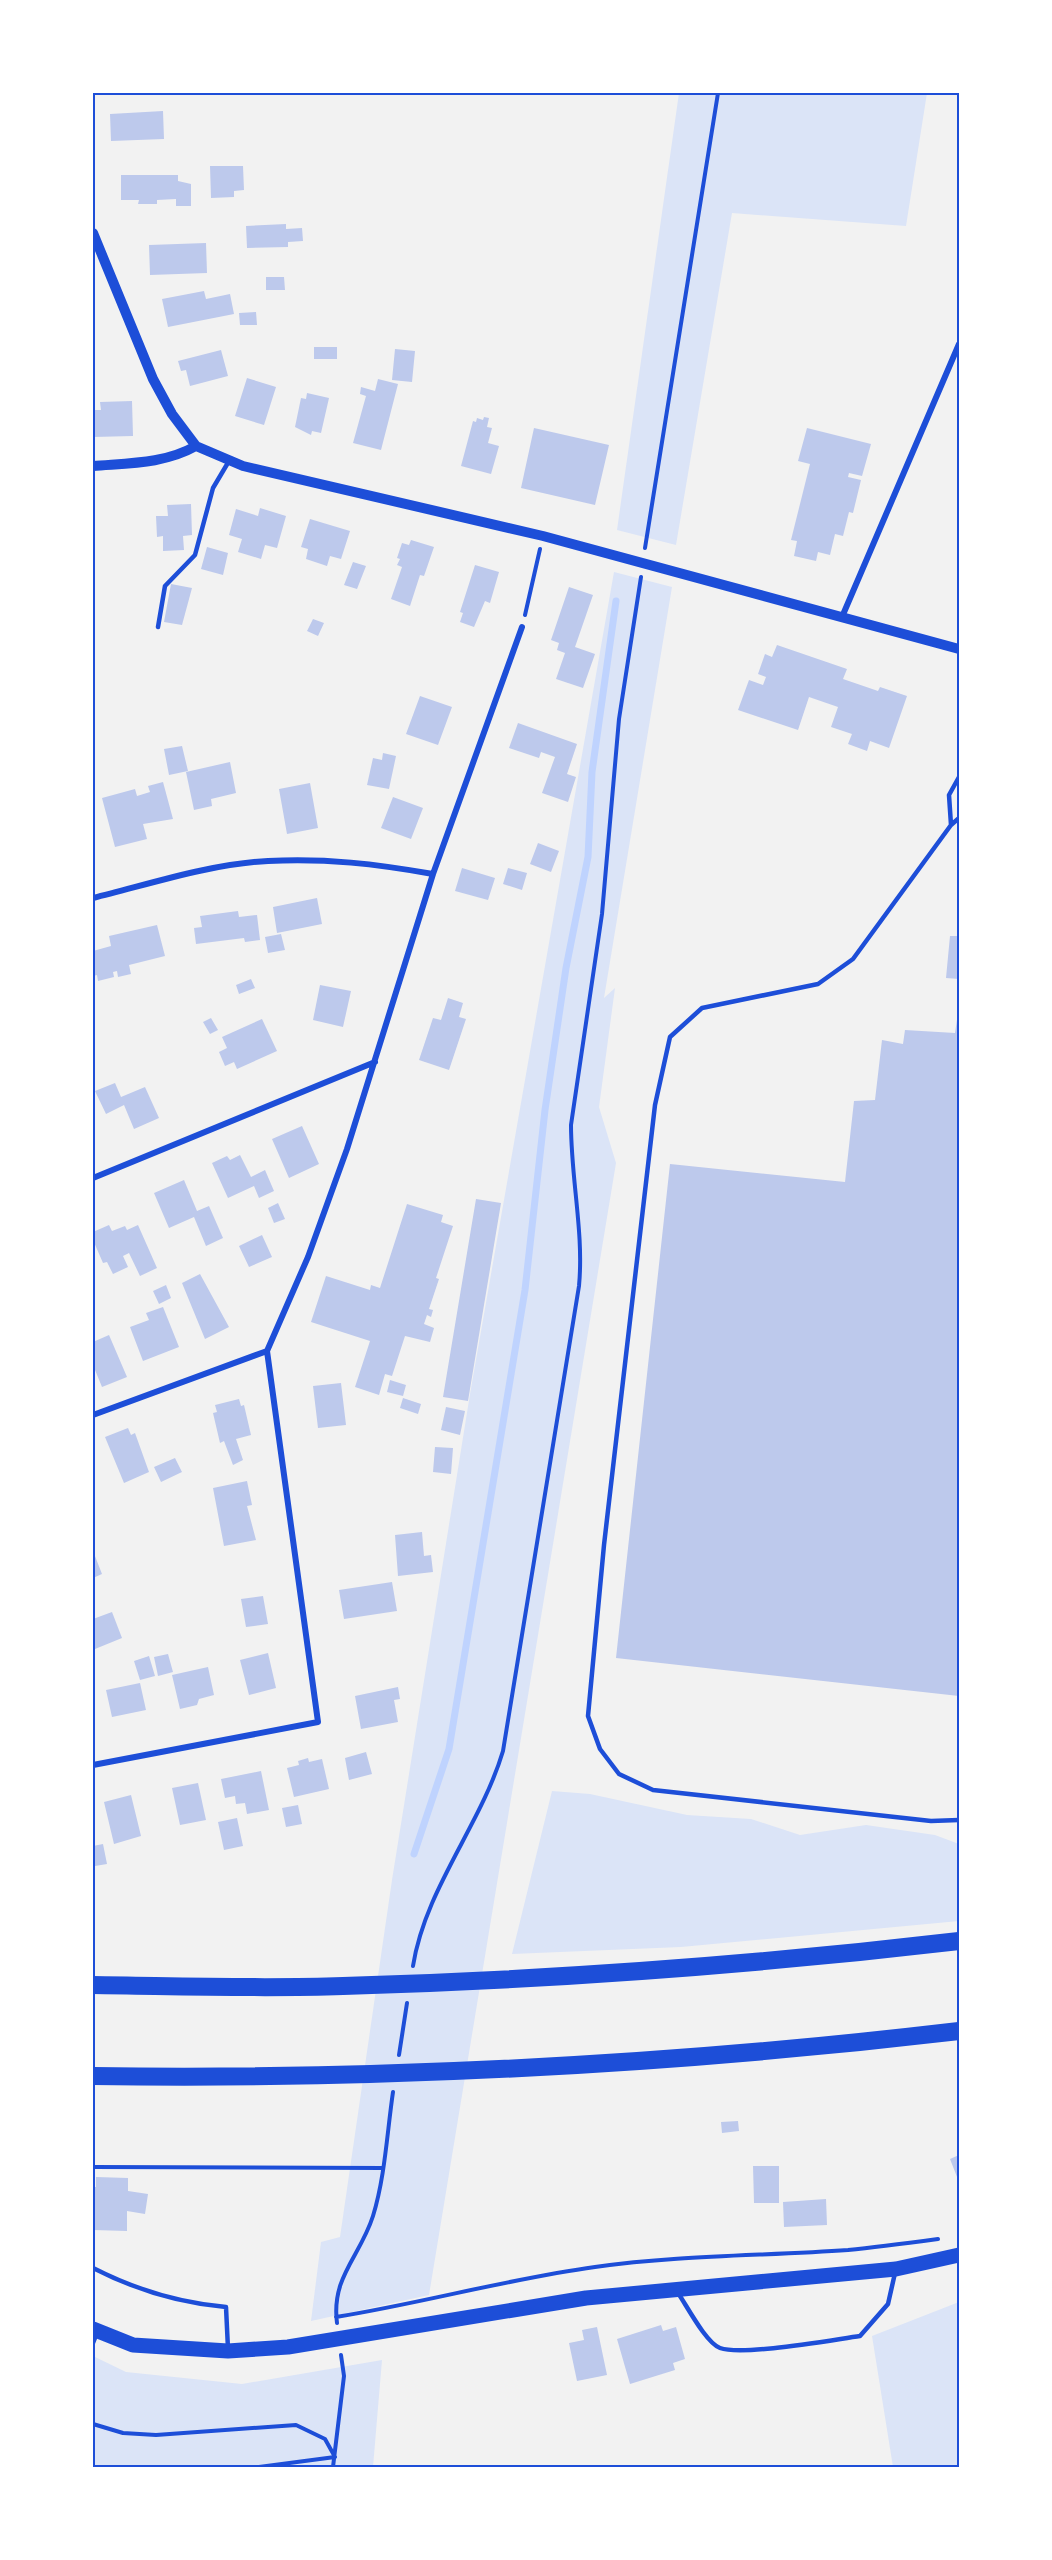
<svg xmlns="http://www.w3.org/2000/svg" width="1052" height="2560" font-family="Rubik,sans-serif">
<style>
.green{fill:#dbe4f7}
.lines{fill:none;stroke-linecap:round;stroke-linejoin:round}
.stream{stroke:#bfd3fe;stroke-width:7}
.building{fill:#bdc9ec}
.path{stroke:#1d4ed8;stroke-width:4}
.service{stroke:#1d4ed8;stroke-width:4.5}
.minor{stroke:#1d4ed8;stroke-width:6}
.tertiary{stroke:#1d4ed8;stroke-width:10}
.primary{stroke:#1d4ed8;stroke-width:15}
.motorway{stroke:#1d4ed8;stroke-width:18}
.neatline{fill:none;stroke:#1d4ed8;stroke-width:2}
</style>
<rect width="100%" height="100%" fill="#f2f2f2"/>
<path class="green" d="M679,93h248l-21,133 -174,-13 -56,332 -59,-15z
M614,572l58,15 -68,411 11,-10 -16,119 17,56 -187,1132 -118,26 10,-79 19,-5 52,-357 78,-486z
M552,1791l38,3 97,21 64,4 49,16 66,-10 69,10 24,9v77l-278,26 -169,7z
M959,2302v165h-66l-21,-131z
M93,2356l33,16 116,12 140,-24 -9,107h-280z"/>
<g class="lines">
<path class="stream" d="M414,1854l35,-105 76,-459 20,-180 21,-142 22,-111 4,-85 24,-171"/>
</g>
<path class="building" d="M163,111l1,28 -53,2 -1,-27z
M210,166h33l1,24 -10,1v6l-23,1z
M121,175h57v6l13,3v22h-15v-7l-19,1v4h-19l1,-4h-18z
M286,224v5l16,-1 1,13 -15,1v5l-41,1 -1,-22z
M206,243l1,30 -57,2 -1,-30z
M266,277h18l1,13h-19z
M204,291l2,8 24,-5 4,20 -66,13 -6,-28z
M256,312l1,13h-17l-1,-12z
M314,347h23v12h-23z
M395,349l20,2 -3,31 -20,-2z
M221,350l7,26 -38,10 -4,-16 -5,1 -3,-10z
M247,378l29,9 -12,38 -29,-9z
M378,379l20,5 -17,66 -28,-7 13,-47 -6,-2 1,-7 14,4z
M307,393l22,5 -8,35 -9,-2 -1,4 -16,-8 6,-29 5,1z
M132,401l1,35 -40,1v-27h8l-1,-8z
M484,417l5,1 -2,9 5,1 -4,15 11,3 -8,28 -30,-8 12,-45 3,1 1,-4 6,2z
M534,428l75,17 -14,60 -74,-17z
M807,428l64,16 -9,32 -13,-3 -1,4 13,3 -8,33 -4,-1 -6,24 -8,-2 -5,21 -12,-3 -2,9 -22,-5 3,-15 -6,-1 19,-76 -12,-3z
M191,504l1,31 -9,1 1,14 -21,1v-15l-6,1 -1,-21h12l-1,-11z
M260,508l26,8 -9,32 -12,-3 -4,14 -23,-7 4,-13 -13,-4 7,-26 22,7z
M310,519l40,12 -9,28 -11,-3 -3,10 -21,-7 2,-10 -7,-2z
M411,540l23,7 -10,29 -4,-1 -10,31 -19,-7 11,-32 -5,-2 3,-6 -3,-1 5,-15 7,2z
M207,547l21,6 -5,22 -22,-6z
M353,562l13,4 -9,23 -13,-4z
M475,565l24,7 -9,31 -5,-2 -11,26 -14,-5 3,-9 -3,-1z
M171,584l21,4 -10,37 -18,-3z
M569,587l24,8 -18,52 20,7 -12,34 -27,-9 9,-26 -8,-3 2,-7 -8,-3z
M313,619l11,4 -6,13 -11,-5z
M777,645l70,24 -4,10 35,12 2,-4 27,9 -18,52 -19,-7 -3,10 -19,-7 4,-10 -21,-7 7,-20 -29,-10 -11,33 -60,-20 11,-30 14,5 3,-8 -8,-3 7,-20 7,3z
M420,696l32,11 -14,38 -32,-11z
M518,723l59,21 -10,30 9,3 -8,25 -26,-9 13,-36 -14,-5 -2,6 -30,-10z
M182,746l6,25 -19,4 -5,-26z
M383,753l13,3 -7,33 -22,-4 6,-27 9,2z
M230,762l6,31 -25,6 1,7 -18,4 -8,-38z
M163,782l10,37 -30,5 4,15 -32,8 -13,-49 33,-9 2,7 13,-4 -2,-6z
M310,783l8,45 -31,6 -8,-45z
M393,797l30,11 -12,31 -30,-11z
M538,843l21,8 -8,21 -21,-8z
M462,868l33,10 -7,22 -33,-9z
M508,868l19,5 -5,17 -19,-6z
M317,898l5,26 -45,9 -4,-26z
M238,911l1,6 18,-2 3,25 -15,2 -1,-4 -48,6 -2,-16 8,-1 -2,-11z
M157,925l8,31 -36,9 2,9 -13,3 -1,-6 -4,1 1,5 -16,4 -1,-6 -4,1v-25l18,-5 -2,-10z
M281,934l4,16 -17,3 -3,-16z
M950,936h9v43l-13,-1z
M251,979l4,9 -16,6 -3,-9z
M320,985l31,6 -8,36 -30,-7z
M448,998l15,5 -4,14 7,2 -17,51 -30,-10 14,-42 8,2z
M958,1013l1,683 -343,-38 54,-494 175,18 9,-81 21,-1 7,-60 21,4 2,-14 50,3z
M211,1018l7,12 -8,4 -7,-12z
M262,1019l15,32 -40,18 -3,-7 -9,4 -6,-14 8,-4 -5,-11z
M115,1083l6,14 24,-10 14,31 -25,11 -10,-24 -18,9 -11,-23z
M302,1126l17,38 -30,14 -17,-39z
M240,1155l11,22 14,-7 9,21 -15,7 -5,-12 -26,12 -16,-35 15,-7 3,4z
M184,1180l13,31 12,-5 14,32 -17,8 -12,-29 -25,11 -15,-35z
M476,1199l25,4 -33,198 -25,-4z
M278,1203l7,16 -11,4 -6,-15z
M407,1204l36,11 -2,7 12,4 -17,52 3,1 -10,30 4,1 -2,7 -4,-2 -3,9 10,4 -4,14 -25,-6 -13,40 -7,-2 -6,21 -24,-8 15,-46 -59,-19 15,-46 44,14 1,-5 9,3z
M109,1225l3,6 13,-5 2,4 11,-5 19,43 -17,8 -11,-23 -6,3 5,11 -15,7 -6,-12 -4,1 -10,-23v-8z
M262,1235l10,22 -23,10 -10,-21z
M200,1274l29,53 -24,12 -23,-56z
M166,1285l5,13 -12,6 -6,-13z
M163,1307l16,40 -36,14 -13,-34 19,-7 -3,-7z
M109,1335l18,42 -25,10 -9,-22v-23z
M390,1380l16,5 -3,11 -16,-4z
M341,1383l5,42 -28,3 -5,-42z
M403,1398l18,6 -3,10 -18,-6z
M239,1399l2,7 3,-1 7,30 -15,4 7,21 -10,5 -9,-24 -4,2 -7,-30 4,-1 -2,-7z
M446,1407l19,4 -5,24 -19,-5z
M128,1428l3,7 4,-2 14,39 -25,11 -19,-46z
M435,1447l18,1 -2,26 -18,-2z
M175,1458l7,14 -21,10 -7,-15z
M247,1481l5,24 -5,1 9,34 -32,6 -11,-58z
M422,1532l2,24 7,-1 2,17 -35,4 -3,-41z
M93,1551l9,23 -9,4z
M392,1582l5,29 -53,8 -5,-29z
M263,1596l5,28 -22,3 -5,-28z
M112,1612l10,26 -27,11 -2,-30z
M268,1653l8,35 -27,7 -9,-35z
M168,1654l5,18 -15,4 -4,-19z
M149,1656l6,20 -15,4 -6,-19z
M208,1667l6,28 -15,4 -2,6 -17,4 -8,-34z
M140,1683l6,27 -34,7 -6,-27z
M398,1687l2,12 -6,1 4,22 -37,7 -6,-33z
M366,1752l6,22 -23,6 -4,-22z
M308,1758l1,4 13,-3 7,30 -35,8 -7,-29 12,-3 -1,-4z
M261,1771l8,39 -22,4 -2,-11 -9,1 -1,-8 -10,2 -4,-19z
M198,1783l8,37 -26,5 -8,-37z
M131,1795l10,41 -27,8 -10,-42z
M298,1805l4,19 -16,3 -4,-19z
M237,1818l6,28 -19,4 -6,-28z
M103,1844l4,20 -12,2 -2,-20z
M738,2121l1,10 -17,2 -1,-11z
M959,2155v27l-9,-23z
M753,2166h26v37h-25z
M96,2177l32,1v13l20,3 -3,20 -18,-3v20l-34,-1v-43h3z
M826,2199l1,26 -43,2 -1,-25z
M661,2325l2,6 13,-4 9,32 -12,4 2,7 -45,14 -13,-45z
M597,2327l10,48 -30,6 -8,-38 15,-3 -2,-10z"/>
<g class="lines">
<path class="path" d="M645,548l73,-455
M525,615l15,-66
M413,1966c12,-77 68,-141 90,-215l76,-465c5,-53 -8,-107 -8,-161l31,-211 17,-195 22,-142
M399,2055l8,-52
M93,2167l289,1
M336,2317c87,-14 171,-38 259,-50 84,-12 169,-11 253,-17 30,-3 60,-7 90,-11
M337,2323c-6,-46 23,-66 36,-107 12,-39 14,-83 20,-124
M93,2424l30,9 33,2 140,-10 29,14 10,18 -76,10
M333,2467l11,-91 -3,-21"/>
<path class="service" d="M158,627l7,-41 30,-31 18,-67 16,-27
M959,818l-8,7 -98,134 -35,25 -116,24 -32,29 -15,68 -51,440 -16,171 12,33 19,25 34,16 278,31 28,-1
M951,825l-2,-30 10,-18
M93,2268c41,21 87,35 133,39l2,42
M678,2293c9,13 28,50 42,55 23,8 111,-8 140,-12l28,-32 7,-31
M93,2343l4,-10"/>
<path class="minor" d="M842,617l117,-273
M93,898c57,-14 117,-34 175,-37 58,-3 108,3 165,13
M93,1178l282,-116
M93,1415l174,-64
M93,1765l225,-43 -51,-371 41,-94 39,-108 86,-275 89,-247"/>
<path class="tertiary" d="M93,233l60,146 19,35 24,32 47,20 300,70 416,113
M93,466c36,-3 71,-2 103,-20"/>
<path class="primary" d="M93,2329l40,16 95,6 60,-4 298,-49 310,-29 63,-14"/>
<path class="motorway" d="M93,1985c83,1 167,4 250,1 205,-6 412,-21 616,-45
M93,2076c290,4 578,-11 866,-45"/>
</g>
<rect width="1052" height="2560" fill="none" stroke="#ffffff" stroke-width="189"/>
<rect x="94" y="94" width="864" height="2372" class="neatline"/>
</svg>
